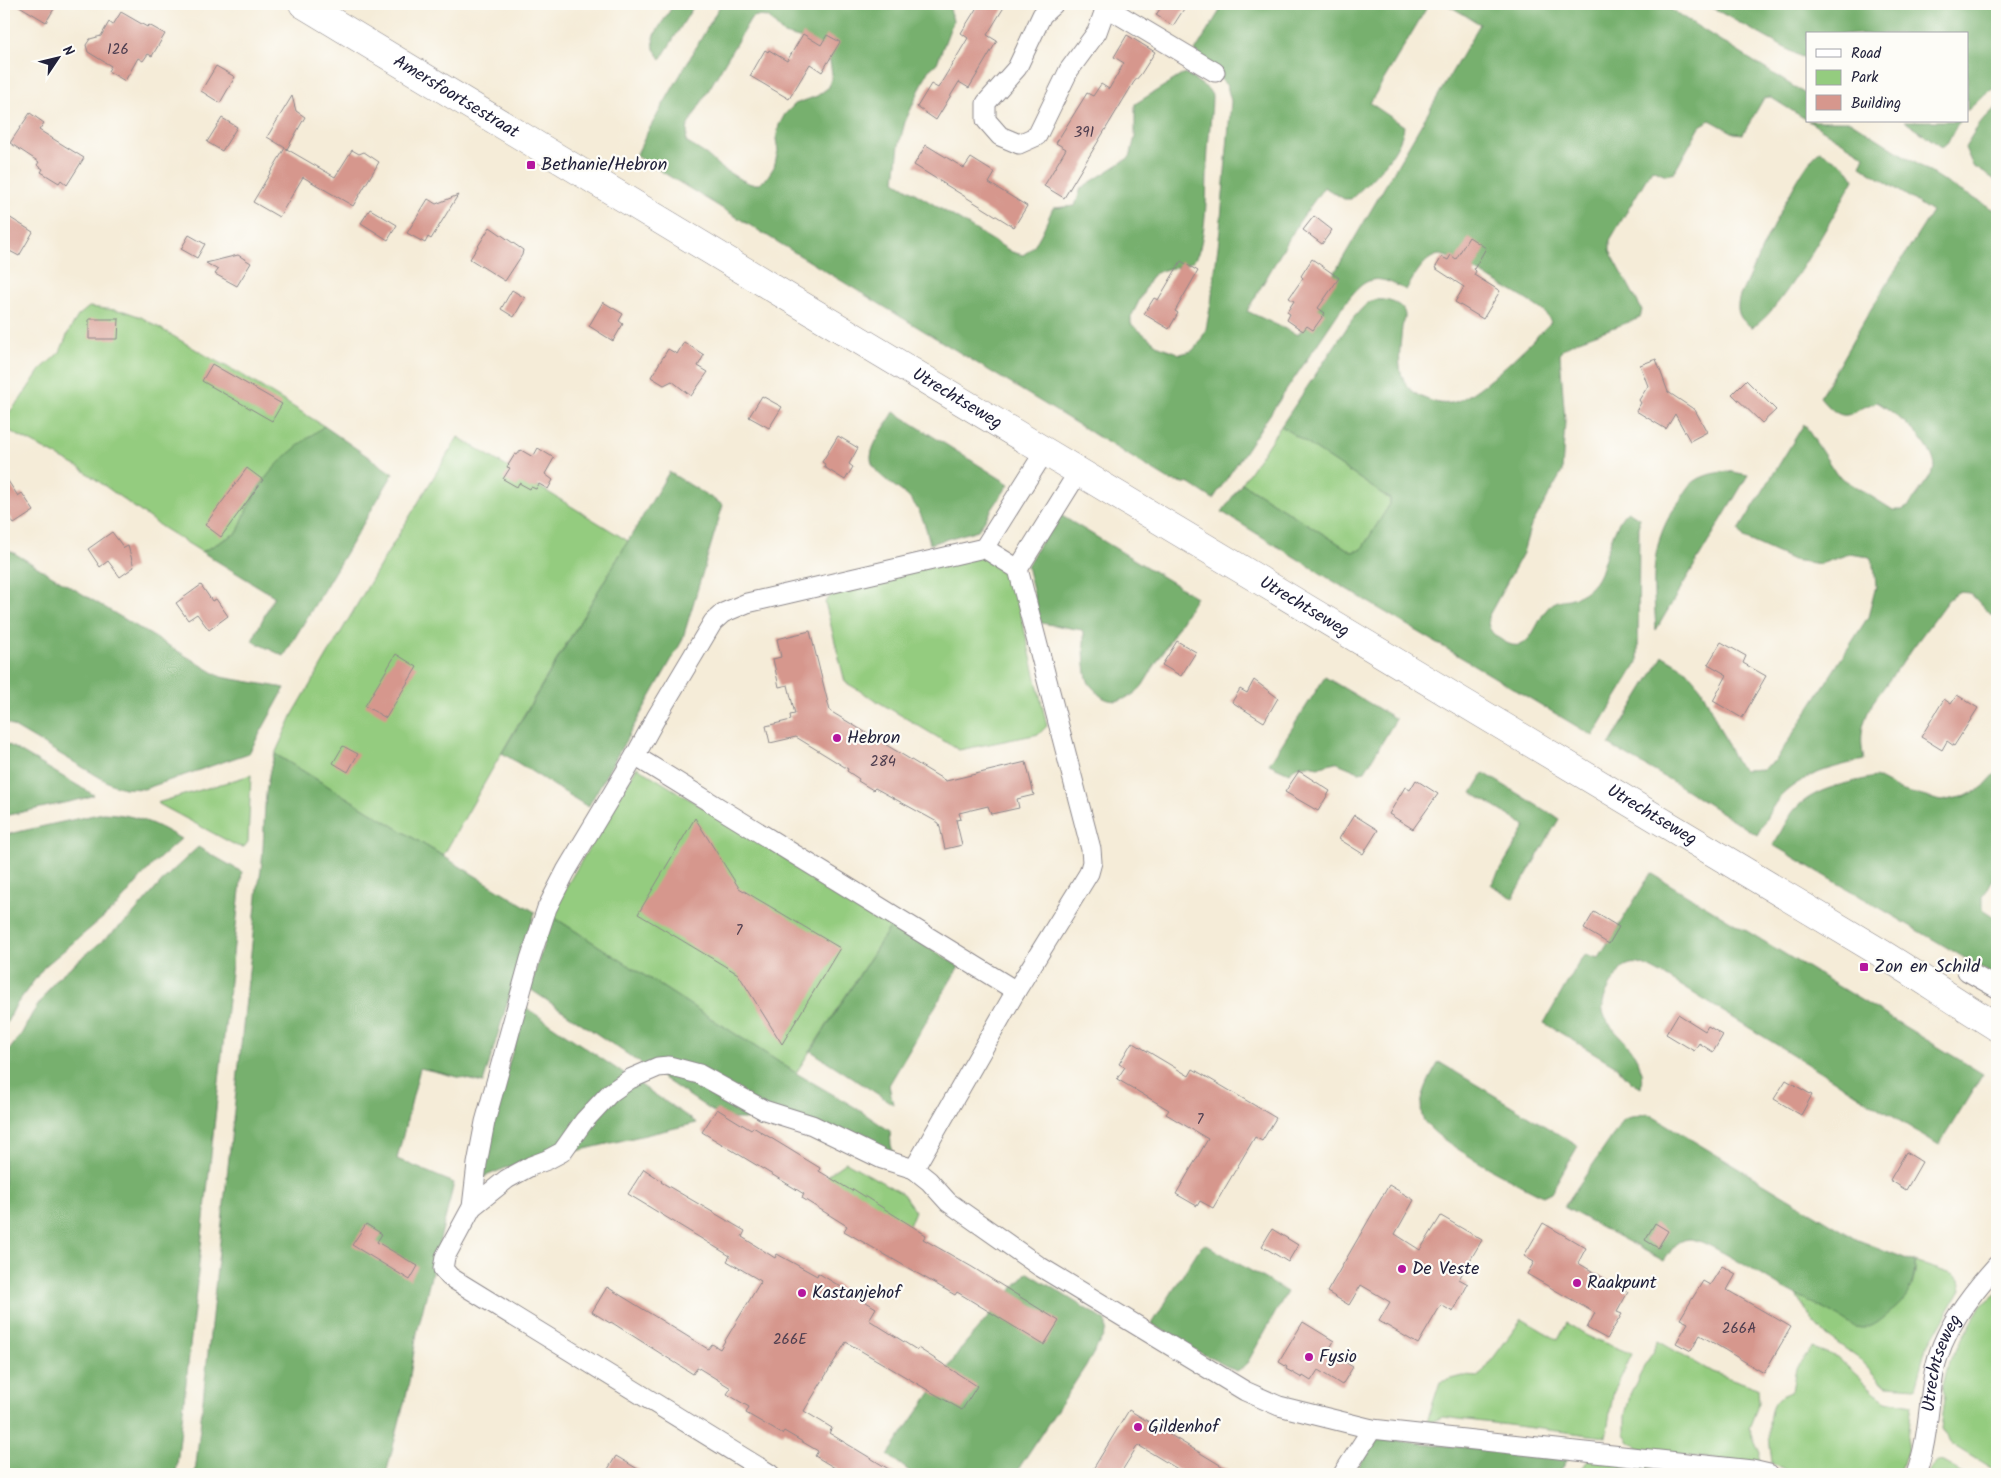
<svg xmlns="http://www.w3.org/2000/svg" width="2001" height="1478" font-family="Kalam,sans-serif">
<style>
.green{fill:#94cc7f;stroke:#5b775d}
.forest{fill:#77b06e;stroke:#4c6954;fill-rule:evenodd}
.building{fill:#d6978d}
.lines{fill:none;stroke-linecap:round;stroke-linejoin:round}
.street-casing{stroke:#8c878a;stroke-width:21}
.primary-casing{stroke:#8c878a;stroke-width:29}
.street{stroke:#fff;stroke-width:19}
.primary{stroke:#fff;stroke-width:28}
.poi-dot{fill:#b5179e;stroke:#fdfcf7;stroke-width:2}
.labels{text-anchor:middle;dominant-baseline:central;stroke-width:4.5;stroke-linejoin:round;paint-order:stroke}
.number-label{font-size:15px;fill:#4f3f50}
.street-label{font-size:18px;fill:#22223b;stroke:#fdfcf7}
.poi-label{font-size:18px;fill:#22223b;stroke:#fdfcf7;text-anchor:start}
</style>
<rect width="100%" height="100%" fill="#fdfcf7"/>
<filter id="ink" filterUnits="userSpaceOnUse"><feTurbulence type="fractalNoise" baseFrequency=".02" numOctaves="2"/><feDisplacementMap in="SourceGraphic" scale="10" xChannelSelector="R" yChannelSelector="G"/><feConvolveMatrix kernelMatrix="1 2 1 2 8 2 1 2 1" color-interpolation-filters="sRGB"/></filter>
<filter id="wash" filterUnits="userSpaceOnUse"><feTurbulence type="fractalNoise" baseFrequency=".0096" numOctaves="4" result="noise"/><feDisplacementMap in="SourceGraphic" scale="20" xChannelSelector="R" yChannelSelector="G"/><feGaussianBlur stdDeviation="1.12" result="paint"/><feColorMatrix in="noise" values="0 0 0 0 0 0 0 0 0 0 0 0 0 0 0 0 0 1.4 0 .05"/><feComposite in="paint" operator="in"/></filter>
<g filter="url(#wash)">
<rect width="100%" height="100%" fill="#f5ecd8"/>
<path class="green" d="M89,307l35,4 17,6 71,42 27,14 85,53c-44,33 -67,52 -86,106l-36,20 -39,-24 -83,-60 -76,-40v-10l16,-18 20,-30 20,-18 9,-21 9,-15z
M1281,426l109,73v5l-29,46 -9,2 -110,-69z
M458,437l170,104 -115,192 -70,123 -168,-102 18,-40 89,-152z
M980,555l28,18 3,7 7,22 29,124 -8,8 -80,16 -114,-68 -20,-80 13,-14z
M637,767l255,157 -96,149 -244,-157 5,-14z
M251,775l-3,67 -4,5 -7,-1 -80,-43z
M846,1162l57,32 12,17 -6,15 -84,-44 4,-8z
M1915,1262l40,13 4,5 2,9 -36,62 -10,36 -27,-2 -8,-4 -23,-24 -31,-22 -14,-15 -15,-24 17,7 97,-14 4,-15z
M1997,1293v178l-46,-28 -10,-14 4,-31 -3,-10 7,-26 32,-56z
M1522,1319l36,21 9,-17 20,13 45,18 -19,40 -7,43 -163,-20 -17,7 14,-42 23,-6 16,1z
M1658,1341l54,31 46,16 1,15 -10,25 11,25 -1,11 -80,-9 -40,-7 -9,-6 -5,-7v-20l6,-23z
M1813,1348l24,9 39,36 10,7 26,5c-4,24 -3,48 -13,69h-101l-26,-10c-1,-16 -9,-54 6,-66 4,-3 10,-4 14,-7l4,-23z
M1589,1458l146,16h-156z
M1938,1461l5,1 21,12h-36l7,-12z"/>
<path class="forest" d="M674,4h21l-34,55 -7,-10 -1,-12z
M721,4h228l4,17 -16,42 -9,8 -23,51 -6,23 -4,36 117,71 11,3c16,-9 22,-31 30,-47l22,-2 6,-18 49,-31 5,-20v-33l50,-31 23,16 4,6c0,18 -3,36 -4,54 -2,32 0,67 -8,99 -1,4 -4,10 -7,13 -14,9 -30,5 -42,16l-20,40v7l28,22 21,8 12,-3 8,-9 6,-13 5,-26 9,-73 11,-129 -4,-15 -32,-35 29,-47h205l-59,99 34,23c-3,27 -34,55 -53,73h-7l-20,-12 -25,35 -52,89 51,24 182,-311 -34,-20h216l145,91v25l-37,-23 -6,1 -21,36 -9,-1 -24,-13 -10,6 -26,47 -8,2 -14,-6 -42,71v11l32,59 -2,8 -61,22 -17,9 -2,6 5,66 -3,51 -32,56 -7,25 -35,64c-1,13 5,17 15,24 29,18 32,-24 48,-36 6,-5 12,-5 18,-6 15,-4 25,-12 31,-26 5,-14 16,-55 28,-62l11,7 -1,144 -45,74 -255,-152 -116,-72 20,-29 110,69 9,-2 29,-46v-5l-109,-73 73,-109c6,-6 10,-12 17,-16 10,-4 34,1 34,15 0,3 -2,7 -3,11 -1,14 -5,35 0,49 4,11 13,19 24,23 9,4 20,6 29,3 27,-9 75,-59 96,-80 -2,-3 -4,-7 -7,-10 -9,-9 -93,-57 -104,-57 -16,1 -27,24 -34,35 -33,-18 -41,-13 -63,16l-130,193 -23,-15 -19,-3 -535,-325 12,-25zM757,16l11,1 16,17 26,7 15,12 5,9 2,12 -3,13 -12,9 -22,8 -10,10 -6,11 -3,14 2,12 -4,16 -8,12 -7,5h-8l-13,-6 -18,-11 -13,-12 -21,-13 2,-17 63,-107z
M1705,4h292v82l-14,10 -16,15v-77h-160v26z
M1997,107v74l-24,-15 -8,-18c8,-16 18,-30 32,-41z
M1808,121h42l100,64 47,26v407l-6,-3 -21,-22 -12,-1 -10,8 -75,102c-11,21 -14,34 -9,58 -30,7 -59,13 -82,35 -10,10 -17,27 -25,40l-82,-52 -66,-38 54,-89 22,13 16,19 34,73 9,9 19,-1 13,-9 92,-143 8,-31 -2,-21 -4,-8 -21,-3 -29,10 -27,-4 -49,-22 -5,-8 65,-106 33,51 56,35h9l7,-4 26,-37c1,-23 -39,-56 -58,-67 -29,9 -30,27 -57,-5l51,-88 61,-97 -71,-46 4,-10z
M1904,121h55l-11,21 -6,5z
M1820,151c13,8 28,13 34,28 -16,28 -75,138 -102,148 -13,-7 -17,-17 -12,-31 11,-24 62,-137 80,-145z
M894,412l115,72 -31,46 -48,14c-3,-14 -8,-31 -18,-43 -10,-13 -42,-26 -41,-44 0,-13 17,-34 23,-45z
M324,426l69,48 -109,182 -32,-15 22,-45 -72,-44 36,-20c19,-54 41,-73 86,-106z
M1728,471l20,4 -92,155c-3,-50 -8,-89 25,-131 4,-6 8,-14 14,-18 10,-7 22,-8 33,-10z
M669,472l54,33 -41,136 -94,166 -86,-54z
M1057,513l139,84 -53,88c-12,15 -34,24 -48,5 -2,-2 -6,-6 -7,-9 -4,-10 -4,-36 -4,-47l-2,-4 -41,-7 -14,-57z
M4,547l217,130 64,11 -36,65 -105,36 -20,-1 -13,-4 -107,-63z
M1325,677l71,42 -31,52 -6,1 -24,-10 -17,5 -10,-2 -11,1 -8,7 -20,-9z
M4,742l90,53 -12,4 -78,17z
M275,754l260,158 -52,171 -63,-15 -23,91 57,24 -37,150 -9,55 -22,86h-191l63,-587c10,-44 1,-91 17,-133z
M1997,772v100l-14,25v12l14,9v48l-5,8 -219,-129c8,-12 14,-27 23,-37 21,-21 52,-25 79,-31l25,13 41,11 25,-5 17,-9z
M1484,773l75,46 -46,79 -22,-13 35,-59 -54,-33z
M103,813c32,1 51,10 78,26l-29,26 -35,41 -73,61 -28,38 -12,23v-193z
M198,847l44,25 -66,602h-172v-417l18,-24 10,-19 24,-35 73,-60 37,-42z
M1651,873l332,201 -44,71 -272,-168c-19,-9 -36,-24 -50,-2 -5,9 -12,18 -14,28 -5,29 45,39 38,85l-10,-6 -15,-16 -72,-43 37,-64 5,-4 13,3z
M552,916l244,157 57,33 37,25 1,14 7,21 -120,-47h-54l-194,-130z
M892,924l67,42 -70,119 4,19 -82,-53z
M525,1007l172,116 -189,44 -32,13z
M1439,1062l139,84 -27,46 -8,4c-22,-11 -117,-58 -121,-80 -4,-18 8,-39 17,-54z
M1647,1113l211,127 57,22c0,21 -7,37 -23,49 -9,7 -18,17 -29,17 -10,1 -24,-12 -33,-16 -13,-7 -26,-12 -38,-19 -18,-9 -88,-56 -103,-54 -13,1 -18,12 -25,22l-100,-54 60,-88z
M1205,1244l82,48 -42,75 -9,4 -41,-21 -43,-26 47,-75z
M1027,1272l79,49v10l-17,30 -74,113h-102l-25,-19 75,-109z
M1378,1439l190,18 -10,17h-205z"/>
<g id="blocks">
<path class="building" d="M16,4h41l-11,18z
M979,4h27l-19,31 10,6 -28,47 -10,-6 -23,38 -19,-13 14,-23 7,4 30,-50 -7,-5z
M1163,4h24l-14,22 -17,-11z
M121,12l26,15 2,-2 16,9 -13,22 -4,-2 -5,7 -5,-3 -13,23 -17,-10 3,-5 -23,-14 -2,-7 4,-6 11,-3 8,-14 4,3z
M803,34l18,11 6,-10 13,7 -18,30 -12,-8 -21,35 -39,-23 15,-26 3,2 1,-2 18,11z
M1127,35l28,17 -14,22 -7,8 -70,116 -20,-12 22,-37 -10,-6 31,-50 6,3 8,-12 8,5 15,-26 -10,-6z
M216,66l19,11 -15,26 -19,-12z
M292,96l4,15 9,6 -18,32 -20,-12z
M30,113l14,10 -5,7 45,28 -17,27 -6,-5 -2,3 -18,-11 2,-3 -6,-4 2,-3 -29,-19z
M222,118l15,9 -15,24 -15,-9z
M926,145l38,23 7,-10 24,15 -6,10 38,23 -13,21 -100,-62z
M285,148l50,29 17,-27 7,4 5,-2 15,10 -26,44 -50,-29 -24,40 -26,-15z
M458,195l-27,44 -3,-2 -3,6 -18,-10 21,-34 8,5z
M370,209l27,16 -9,15 -27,-17z
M4,214l29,18 -14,24 -15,-8z
M1314,216l18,14 -10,14 -19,-14z
M490,227l33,23 -1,5 -17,26 -35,-22z
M189,235l16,9 -8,14 -16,-9z
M1469,237l17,11 -12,21 2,2 -2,4 26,16 -17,28 -28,-17 9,-15 -29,-19 7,-11 6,3 3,-5 5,4z
M238,255l13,8 -14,23 -22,-12 3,-4 -12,-7z
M1312,259l27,19 -21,30 7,5 -12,17 -6,-4 -4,5 -16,-11 3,-6 -3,-2 7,-11 -5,-3 14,-20 -2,-2z
M1181,261l17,10 -23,40 3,2 -9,16 -25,-15 10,-16 4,2z
M512,290l13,8 -11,19 -13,-8z
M603,302l20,12 -4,7 4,3 -10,17 -24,-15z
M89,319h30l-1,20h-29z
M684,342l20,13 -6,11 10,6 -17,24 -19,-15 -8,4 -13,-8 17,-28 9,5z
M1656,359l12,33 27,18 12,22 -17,9 -15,-27 -9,15 -30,-18 5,-8 -2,-3 9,-14 -8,-21z
M212,364l70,40 -10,17 -70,-40z
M1746,380l30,30 -14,13 -30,-29z
M762,396l20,11 -13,21 -20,-11z
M838,436l20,12 -9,16 4,3 -8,13 -21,-13 1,-3 -3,-2z
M538,448l16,10 -9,16 8,6 -5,9 -9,-5 -3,5 -5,-2 -1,2 -11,-6 -2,4 -14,-8 7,-11 -3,-1 8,-13 2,1 4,-5 12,7z
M247,468l16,12 -42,57 -16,-12z
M4,475l14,21 4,-3 12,18 -20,13 -10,-15z
M112,532l12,16 4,-2 6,21 -14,10 -12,-16 -8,6 -12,-18z
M201,585l11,16 4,-2 12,17 -19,14 -12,-16 -9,6 -12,-17z
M810,631l20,80 116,70 80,-19 8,33 -17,4 2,9 -28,6 -3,-8 -29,7 2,6 -5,1 6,25 -17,4 -6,-26 -64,-35 -2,2 -15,-9 1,-2 -12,-8 1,-2 -52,-32 -26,6 -4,-17 25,-6 -1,-5 5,-1 -7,-29 -9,2 -6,-28 8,-2 -4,-18z
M1177,641l19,11 -15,24 -19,-11z
M1721,642l25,14 -3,7 23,13 -24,42 -29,-17 14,-26 -19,-11z
M396,654l21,13 -31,51 -21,-12z
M1254,680l24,18 -14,24 -32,-20 8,-13 7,4z
M1957,695l21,13 -24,38 -7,-5 -5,9 -21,-13 23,-38 7,5z
M343,746l15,8 -10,18 -15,-9z
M1299,771l31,20 -12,20 -33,-19z
M1416,780l22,14 -25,35 -24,-15 16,-27 5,3z
M1354,815l24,15 -15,24 -24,-15z
M695,818l44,70 101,60 -58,96 -44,-70 -100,-60z
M1594,912l25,15 -10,17 -25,-15z
M1678,1014l27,17 3,-5 15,9 -10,17 -14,-9 -5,8 -28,-17z
M1132,1042l57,34 4,-7 83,49 -14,23 -7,-4 -42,71 -13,-7 -3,5 -21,-12 32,-55 -42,-25 3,-4 -52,-31 8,-12 -6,-3z
M1786,1080l26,15 -11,20 -27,-16z
M717,1109l34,21 2,-3 67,41 -1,3 33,20 1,-2 73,46 -3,4 49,28 87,54 -15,24 -87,-53 -2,3 -111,-64 3,-5 -45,-28 2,-4 -102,-62z
M1906,1152l16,10 -16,28 -16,-10z
M644,1169l18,12 -1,1 84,49 -3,6 33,21 2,-4 40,22 1,-3 58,35 -7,12 48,30 1,-2 59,38 -15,24 -116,-68 -42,69 28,17 -3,5 68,41h-52l-30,-18 3,-5 -34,-20 -2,3 -36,-21 3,-6 -22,-13 4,-6 -34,-21 -4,7 -82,-52 -1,1 -18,-11 15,-25 101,62 4,-5 8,5 41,-68 -34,-20 3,-5 -102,-62z
M1389,1185l25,15 -19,34 25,16 21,-34 41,24 -23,39 9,5 -15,28 -12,-7 -23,39 -39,-23 11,-19 -29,-17 -12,20 -22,-13z
M1543,1223l43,25 -8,15 50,29 -11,20 5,2 -15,25 -20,-11 8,-15 -68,-39 7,-12 -10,-6z
M1655,1223l13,8 -10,17 -13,-8z
M366,1224l16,10 -5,8 41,24 -8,14 -58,-35z
M1272,1229l26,16 -10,17 -26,-16z
M1722,1266l14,8 -9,16 64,37 -27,46 -64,-38 -9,16 -15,-8 12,-20 -8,-4 23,-38 7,4z
M1303,1322l31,19 -6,11 25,15 -11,18 -24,-15 -7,11 -8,-5 -1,2 -16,-9 1,-2 -8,-5z
M1129,1410l106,64h-49l-48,-29 -18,29h-30z
M616,1456l30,18h-41z"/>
</g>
</g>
<g filter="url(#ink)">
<use href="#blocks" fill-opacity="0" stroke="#8c878a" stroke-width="1"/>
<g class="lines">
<g class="street-casing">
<g id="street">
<path d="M1054,4l-12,11 -25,53 -31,35v17l14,16 19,8 18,-8 32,-66 28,-38 9,-25"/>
<path d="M1101,4l114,68"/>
<path d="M984,548l34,21 73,280 1,13 -3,11 -73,118 -102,178 15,12 19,21 91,64 206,125 34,15 93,23 380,41 17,4"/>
<path d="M1018,569l61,-98"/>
<path d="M635,756l-69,115 -19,37 -17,51 -45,163 -8,42 -5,43 -27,50 -2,12 7,8 320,197"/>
<path d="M1967,971l30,17"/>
<path d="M1016,991l-381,-235 22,-40 56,-94 10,-9 24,-10 237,-55 61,-97"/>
<path d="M472,1207l35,-28 24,-13 16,-6 15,-8 22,-31 26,-28 20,-14 28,-12 11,-1 30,8 65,36 48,15 70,34 32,10"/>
<path d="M1343,1474l29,-45"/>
<path id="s1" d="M1916,1474c12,-32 12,-67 18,-101 7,-41 36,-78 63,-108"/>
</g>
</g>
<g class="primary-casing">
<g id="primary">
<path id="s2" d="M303,4c521,317 1045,628 1568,943 43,26 84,54 126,80"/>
</g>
</g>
<use href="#street" class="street"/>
<use href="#primary" class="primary"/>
</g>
</g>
<g class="poi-dot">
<rect x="526" y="160" width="10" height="10" rx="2.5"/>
<circle cx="837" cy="738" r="5"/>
<rect x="1859" y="962" width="10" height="10" rx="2.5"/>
<circle cx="1402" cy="1269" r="5"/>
<circle cx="1577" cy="1283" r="5"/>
<circle cx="802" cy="1293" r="5"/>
<circle cx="1309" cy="1357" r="5"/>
<circle cx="1138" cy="1427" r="5"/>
</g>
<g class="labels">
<g class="number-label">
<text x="118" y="50">126</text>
<text x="1084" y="133">391</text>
<text x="883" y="762">284</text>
<text x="739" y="931">7</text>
<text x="1200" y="1120">7</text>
<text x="1739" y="1329">266A</text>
<text x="790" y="1340">266E</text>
</g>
<g class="street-label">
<text stroke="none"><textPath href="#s2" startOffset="179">Amersfoortsestraat</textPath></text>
<text stroke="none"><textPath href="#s2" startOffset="764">Utrechtseweg</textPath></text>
<text stroke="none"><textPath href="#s2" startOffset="1169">Utrechtseweg</textPath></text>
<text stroke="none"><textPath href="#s2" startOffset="1574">Utrechtseweg</textPath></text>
<text stroke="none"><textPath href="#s1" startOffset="114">Utrechtseweg</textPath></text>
</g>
<g class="poi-label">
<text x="541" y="165">Bethanie/Hebron</text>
<text x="847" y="738">Hebron</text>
<text x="1874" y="967">Zon en Schild</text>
<text x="1412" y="1269">De Veste</text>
<text x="1587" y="1283">Raakpunt</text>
<text x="812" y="1293">Kastanjehof</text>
<text x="1319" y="1357">Fysio</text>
<text x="1148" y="1427">Gildenhof</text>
</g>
</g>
<rect width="2001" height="1478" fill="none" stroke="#fdfcf7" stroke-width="20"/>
<rect x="1806" y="32" width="162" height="90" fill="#fdfcf7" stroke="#a5a5ac"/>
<rect x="1816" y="49" width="25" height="8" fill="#ffffff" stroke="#a5a5ac"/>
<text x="1851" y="58" font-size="15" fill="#22223b">Road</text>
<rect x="1816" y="70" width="25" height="15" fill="#94cc7f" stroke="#a5a5ac"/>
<text x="1851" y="82" font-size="15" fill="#22223b">Park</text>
<rect x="1816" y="95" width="25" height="15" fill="#d6978d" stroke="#a5a5ac"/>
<text x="1851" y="108" font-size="15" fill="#22223b">Building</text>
<g transform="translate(58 58) rotate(55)" stroke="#fdfcf7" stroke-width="4" paint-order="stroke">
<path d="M0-4L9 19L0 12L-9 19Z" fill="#22223b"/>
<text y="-8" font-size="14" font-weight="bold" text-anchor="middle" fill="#22223b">N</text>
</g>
</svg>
